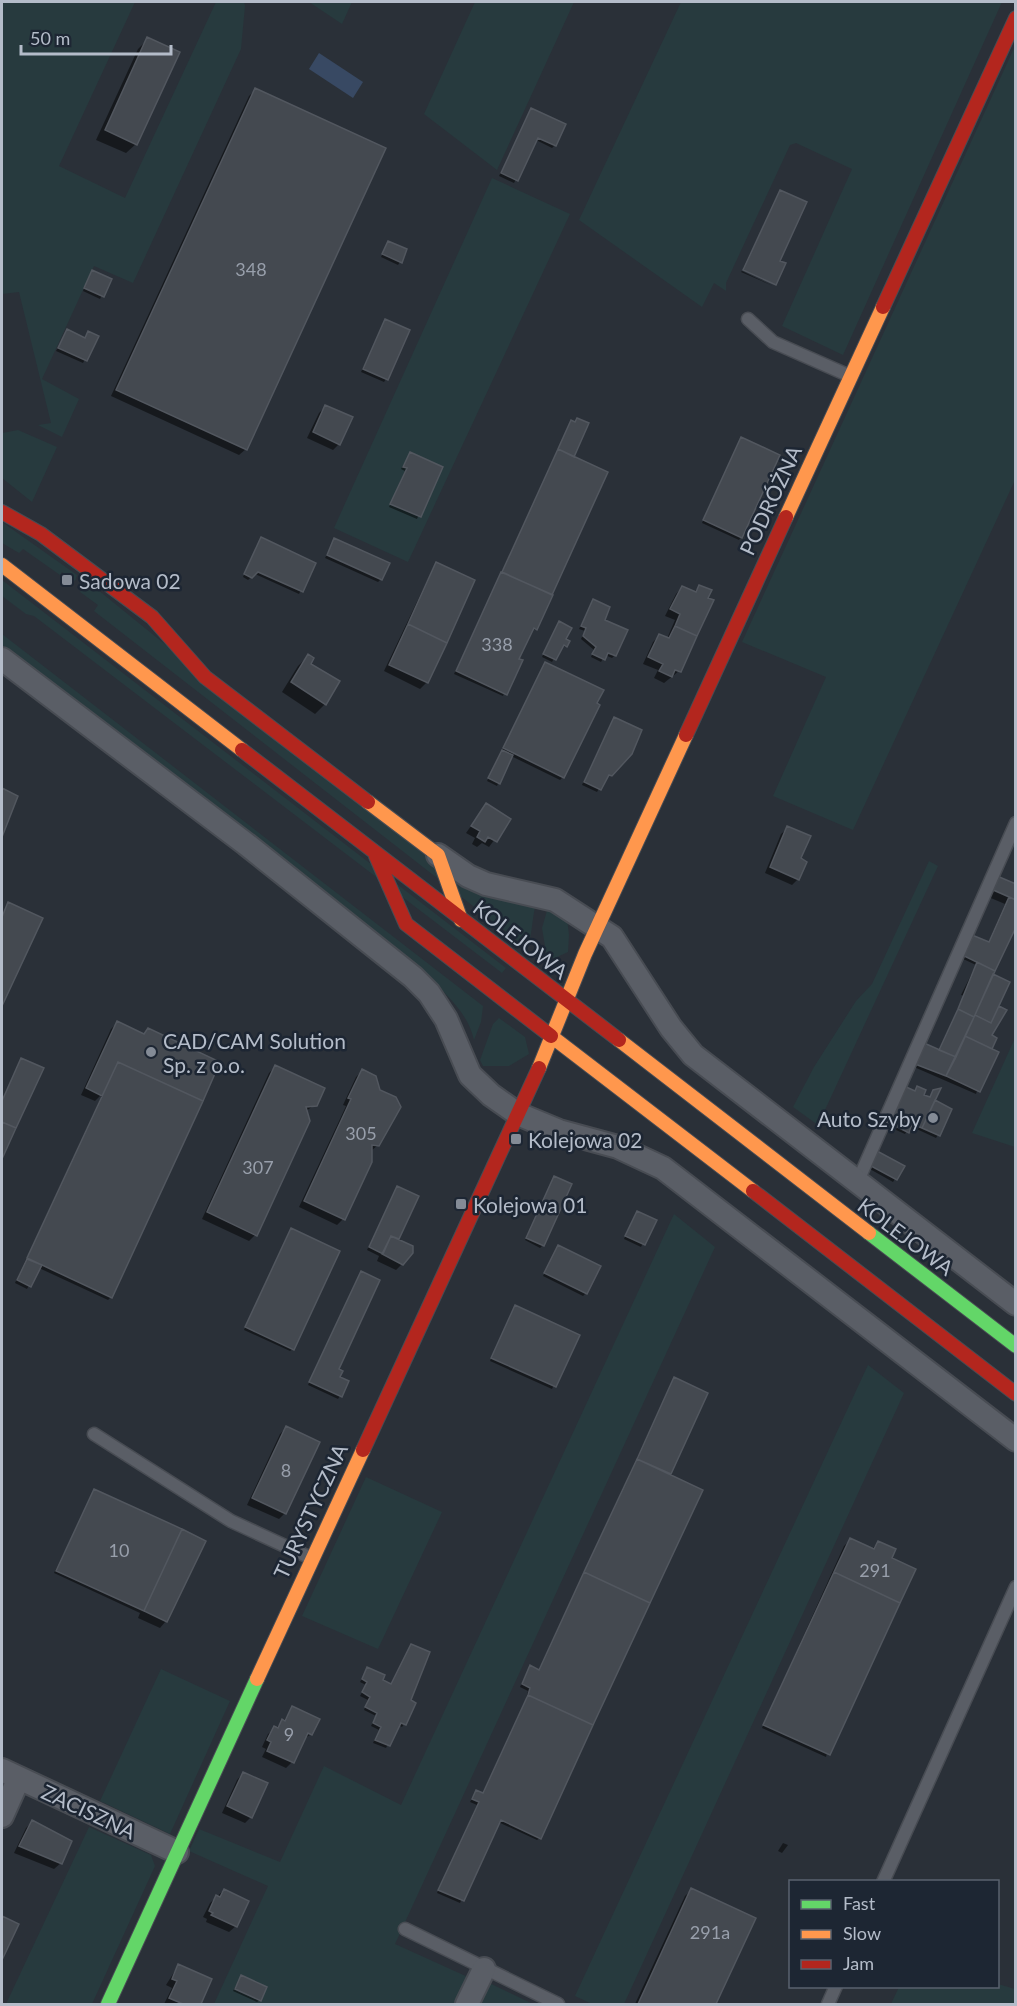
<svg xmlns="http://www.w3.org/2000/svg" width="1017" height="2006" font-family="Lato,sans-serif">
<style>
.green{fill:#273a3e}
.water{fill:#384963}
.shadow{fill:#0007}
.building{fill:#444950;stroke:#52575f;stroke-width:1.5}
.lines{fill:none;stroke-linecap:round;stroke-linejoin:round}
.lane-casing{stroke:#484c53;stroke-width:15}
.street-casing{stroke:#484c53;stroke-width:26}
.fast-casing{stroke:#484c53;stroke-width:16}
.slow-casing{stroke:#484c53;stroke-width:16}
.jam-casing{stroke:#484c53;stroke-width:16}
.lane{stroke:#5a5e66;stroke-width:12}
.street{stroke:#5a5e66;stroke-width:22}
.fast{stroke:#63d668;stroke-width:14}
.slow{stroke:#ff974d;stroke-width:14}
.jam{stroke:#b3261e;stroke-width:14}
.poi-dot{fill:#848b96;stroke:#1d2633;stroke-width:2}
.labels{text-anchor:middle;dominant-baseline:central;stroke-width:5;stroke-linejoin:round;paint-order:stroke}
.number-label{font-size:18px;fill:#989fab}
.street-label{font-size:21px;fill:#b4bcc9;stroke:#1d2633}
.poi-label{font-size:21px;fill:#b4bcc9;stroke:#1d2633;text-anchor:start}
</style>
<rect width="100%" height="100%" fill="#2a3038"/>
<path class="green" d="M2,2h133l-76,164 66,32 91,-196h28l1,4 -4,43 -108,234 -39,-17 -52,113 37,20 -17,38 -24,-12 13,-2 -32,-131 -17,2z
M309,2h43l-10,22z
M475,2h99l-77,168 -73,-56z
M681,2h321l-159,353 -61,-29 70,-157 -56,-26 -6,2 -64,138v8l-12,-8 -12,24 -123,-87z
M1015,46v434l-162,350 -80,-34 53,-119 -84,-35z
M492,178l78,36 -162,348 -74,-34z
M18,430l39,17 -25,55 -30,-24v-45z
M2,522l75,53 -2,6 -13,-9 -2,3 -37,-26 -4,4 -17,-10z
M2,580l504,388 -4,5 -468,-357 -8,-2 -24,-18z
M87,581l336,273 113,50c-4,13 -4,35 -9,44l-433,-337 4,-6 -18,-13z
M2,634l481,372 -2,16 -7,18c-6,-27 -28,-46 -47,-64l-425,-331z
M929,861l9,5 -120,259 -25,-18 21,-40 42,-66 16,-17z
M548,907l19,11 2,17 -1,17 -13,6h-13l4,-6 -4,-24z
M499,1018l26,19 4,17 -20,12h-26l-3,-6 13,-36z
M1015,1038v109l-43,-14z
M674,1214l41,33 -320,697 75,34 -12,26h-244l54,-118 -79,-35 10,-22 81,33 44,-96 77,39z
M868,1365l36,28 -280,611h-32l-17,-8z
M366,1477l76,35 -64,137 -76,-33z
M161,1669l69,32 -60,133 -70,-33z
M89,1827l62,28 4,11 -63,138h-86z
M485,1981l48,23h-59z
M998,1984l17,5v15h-124l8,-17 99,-1z"/>
<path class="water" d="M319,53l44,29 -10,16 -44,-29z"/>
<path class="shadow" d="M148,39l-12,105 -10,9 -30,-13 42,-91z
M255,90l-9,359 -7,6 -128,-59 138,-300z
M532,110l23,35 -3,3 -16,-8 -22,43 -15,-7z
M780,192l-2,69 -3,22 -32,-15z
M388,243l12,19 -2,3 -17,-8z
M742,271l31,15 -32,-14z
M90,274l20,5 -10,20 -17,-8z
M386,321v58l-2,3 -23,-10z
M67,331l18,8 1,-3 11,1 -14,26 -27,-12z
M326,406l13,38 -6,6 -26,-12 12,-25z
M571,422l1,36 -36,171 -5,1 -28,66 -49,-22z
M739,442l2,95 -2,3 -37,-17z
M410,454l31,14 -24,51 -28,-12 16,-36 -4,-2z
M335,540l46,39 -3,3 -53,-24z
M259,542l55,22 -15,30 -44,-20 -7,6 -5,-3z
M434,566l-7,116 -7,7 -36,-18z
M700,586l-21,85 -15,12 -10,-5 4,-8 -15,-6 10,-22 7,-7 7,4 2,-5 6,-14 -10,-4 11,-22 6,-7 11,6z
M593,601l22,54 -3,3 -7,-3 -4,7 -10,-5 3,-7 -13,-11 4,-8 -6,-2z
M559,623l7,23 -5,1 -9,15 -10,-5z
M308,656l17,48 -10,10 -33,-22 16,-26z
M543,666l20,111 -3,3 -49,-24 -14,30 -10,-5z
M612,722l19,31 -25,24 -9,15 -15,-7z
M2,790l14,7 -14,32z
M486,805l23,15 -20,27 -7,-4 -5,4 -5,-3 3,-6 -9,-5z
M788,828l11,31 -1,20 -6,6 -27,-12 16,-39z
M991,884l25,2v47l-4,-2 -21,44 6,32 8,4 -15,24 1,14 -15,45 -62,-27 8,-19 16,3 26,-55 -3,-1 15,-30 -15,-7 8,-18 19,3 17,-39 -19,-8z
M9,904l32,14 -39,85v-87z
M117,1023l26,12 -32,262 -3,3 -69,-32 -12,21 -12,-6 88,-190 -8,8 -14,-6 30,-66z
M22,1060l20,9 -40,87v-56z
M275,1067l41,37 -10,7 -51,124 -6,6 -47,-22 67,-146z
M363,1070l15,75 -7,6 -28,68 -6,6 -38,-18 47,-101 -3,-1 13,-28z
M917,1088l5,8 7,3 5,-8 -1,10 5,34 -2,3 -26,-12 -5,8 -9,-4 3,-8 -10,-5z
M875,1155l20,24 -2,3 -25,-14z
M555,1178l-12,67 -3,3 -15,-8z
M397,1188l-1,52 6,24 -6,6 -19,-9 2,-5 -12,-6z
M635,1215l20,5 -14,27 -17,-8z
M289,1232l4,117 -3,2 -46,-21z
M558,1247l28,46 -3,3 -40,-20z
M361,1273l-24,97 3,26 -2,3 -30,-14z
M515,1307l63,29 -26,53 -62,-28z
M672,1382l34,12 -37,81 -129,363 -3,2 -39,-18 -38,81 -23,-10 40,-88 -7,-3 6,-10 6,2 44,-95 2,-8 -8,-4 8,-17 10,1z
M286,1428l-1,85 -6,6 -32,-14 33,-71z
M95,1490l71,131 -6,7 -22,-10 2,-5 -86,-40z
M850,1540l21,10 7,-7 -52,214 -64,-29 67,-149 15,-33z
M409,1648v53l-5,23 -2,3 -4,-2 -12,23 -13,-5 6,-13 -8,-4 5,-10 -12,-6 4,-10 -8,-4 6,-11 -6,-3 8,-13 13,12 9,4z
M292,1708l26,12 -7,14 -11,-3 10,4 -7,4 -11,23 -6,6 -24,-11 4,-8 -4,-2 6,-13 15,-12z
M243,1773l8,44 -6,6 -23,-10 15,-33z
M32,1822l29,41 -7,6 -40,-16 12,-25z
M783,1843l5,2 -6,8 -4,-2z
M224,1890l12,36 -7,6 -23,-10 1,-3 -4,-2 7,-14z
M691,1890l63,29 -40,85h-79l50,-108z
M2,1917l15,7 -15,33z
M178,1966l32,14 -10,24h-36l8,-16 -6,-3z
M241,1977l19,23 -3,2 -24,-11z"/>
<path class="building" d="M147,37l33,15 -43,93 -32,-15z
M255,88l131,60 -139,302 -131,-60z
M531,108l35,16 -10,22 -18,-8 -20,43 -17,-8z
M780,190l27,12 -27,59 6,2 -10,22 -33,-15z
M388,241l19,8 -5,14 -20,-9z
M92,270l20,9 -8,18 -20,-9z
M385,319l25,11 -22,50 -25,-11z
M67,329l18,9 3,-7 11,5 -12,25 -29,-13z
M325,405l28,12 -13,28 -27,-13z
M577,418l12,5 -15,34 -16,-8 13,-29 4,2z
M741,437l39,18 -38,83 -39,-18z
M558,449l50,23 -56,123 -50,-23z
M410,452l33,15 -22,50 -31,-13 17,-36 -4,-1z
M261,537l55,26 -13,29 -45,-20 -6,6 -8,-4z
M334,538l56,25 -8,17 -55,-25z
M436,562l39,18 -28,63 -39,-19z
M501,572l52,23 -16,35 -3,-2 -15,31 4,1 -16,35 -51,-24z
M699,585l13,5 -4,8 6,2 -17,36 -22,-10 5,-12 -10,-5 12,-23 14,6z
M593,599l17,8 -5,13 23,10 -12,26 -8,-3 -3,7 -13,-6 4,-7 -13,-11 3,-8 -5,-2z
M559,621l13,7 -6,11 4,2 -3,6 -3,-2 -8,15 -13,-6z
M408,624l39,19 -19,40 -39,-18z
M675,626l22,10 -16,36 -6,-2 -3,7 -13,-6 4,-7 -15,-7 11,-23 10,4z
M308,654l6,4 -3,6 29,17 -14,24 -35,-23z
M545,662l59,28 -7,13 3,2 -36,73 -61,-30z
M614,717l28,13 -10,24 -20,22 -3,-1 -8,15 -17,-8z
M502,750l11,5 -13,29 -12,-6z
M2,788l16,8 -16,41z
M486,803l25,16 -14,23 -9,-5 -3,5 -8,-5 3,-6 -9,-5z
M787,826l24,10 -10,22 6,4 -8,18 -29,-13z
M997,876l19,8v16l-25,-11z
M1009,897l7,3v27l-21,44 -33,-16 10,-20 17,7z
M8,902l35,16 -41,88v-89z
M977,962l18,9 -21,46 -16,-8z
M993,974l17,8 -19,41 -16,-8z
M999,1006l8,4 -15,25 5,3 -5,11 -27,-13 10,-21 16,8z
M958,1009l16,8 -18,40 -17,-7z
M117,1021l27,13 4,-6 72,34 -17,39 -85,-39 -16,34 -16,-8z
M965,1036l34,16 -19,40 -34,-16z
M924,1043l32,14 -10,19 -31,-12z
M21,1058l23,10 -28,60 -14,-6v-21z
M118,1062l85,39 -91,197 -85,-40z
M275,1065l50,23 -8,18 -11,1 4,14 -53,115 -50,-24z
M362,1069l14,7 4,14 16,7 5,10 -22,39 -7,-1v17l-27,58 -41,-19 47,-102 -3,-1z
M904,1086l11,5 2,-5 9,4 -2,5 6,2 3,-7 8,-2 -19,40 -10,-4 -3,9 -12,-6 4,-8 -10,-4z
M935,1100l17,9 -12,27 -18,-8z
M2,1122l14,6 -14,31z
M877,1151l28,15 -8,14 -28,-15z
M554,1176l18,8 -28,62 -18,-8z
M397,1186l22,10 -20,43 -8,-3 -8,18 -14,-7z
M637,1211l20,9 -12,25 -20,-9z
M291,1228l49,23 -46,99 -49,-23z
M391,1236l22,10v7l-10,12 -21,-11z
M558,1245l43,21 -14,28 -43,-21z
M27,1259l15,6 -11,22 -14,-7z
M361,1271l19,9 -41,89 4,2 -3,6 9,4 -7,16 -33,-15z
M515,1305l65,30 -24,52 -65,-29z
M674,1377l34,16 -37,81 -34,-15z
M286,1426l34,16 -34,72 -34,-16z
M637,1459l66,31 -53,113 -66,-31z
M94,1489l88,40 -38,82 -88,-40z
M182,1529l24,12 -39,81 -23,-11z
M850,1538l24,11 4,-8 18,8 -4,9 24,11 -16,34 -66,-31z
M584,1572l66,31 -57,122 -65,-30 2,-7 -8,-4 8,-19 9,5z
M834,1572l66,31 -70,152 -67,-30z
M411,1644l19,8 -19,48 5,3 -10,22 -5,-2 -11,23 -15,-6 6,-13 -8,-4 4,-10 -12,-6 5,-10 -8,-5 5,-10 -5,-3 5,-12 18,8 -2,5 8,4z
M528,1695l65,30 -52,114 -40,-19 -37,81 -26,-11 41,-88 -7,-3 4,-9 7,3z
M292,1706l28,13 -8,16 -4,-2 -14,30 -27,-12 4,-9 -4,-2 7,-14 4,2 4,-9 3,2z
M243,1772l25,11 -16,35 -25,-12z
M32,1820l40,21 -10,23 -43,-18z
M691,1888l65,30 -40,86h-78z
M224,1889l25,12 -12,26 -26,-12 2,-2 -4,-2 7,-16 4,2z
M2,1916l17,8 -17,36z
M178,1964l34,15 -11,25h-18l-14,-6 8,-17 -5,-2z
M241,1975l26,12 -6,14 -26,-12z"/>
<g class="lines">
<g class="lane-casing">
<path id="lane" d="M748,319l25,23 77,34
M857,1183l159,-360
M94,1434l137,87 80,37
M883,1882l133,-295
M405,1929l153,75
M828,2004l8,-18"/>
</g>
<g class="street-casing">
<path id="street" d="M2,659l244,185 167,133 16,16 17,26 24,56 21,20 27,19 41,17 59,16 45,21 353,272
M438,855l30,21 18,8 69,16 57,37 59,91 22,27 323,249
M2,1770l175,82
M2,1816l17,-38
M467,2004l17,-35"/>
</g>
<g class="fast-casing">
<path id="fast" d="M869,1233l147,113
M108,2004l149,-325"/>
</g>
<g class="slow-casing">
<path id="slow" d="M786,517l97,-210
M2,565l240,185
M368,802l70,53 23,65
M551,1036l202,155
M619,1040l250,193
M539,1068l46,-114 101,-219
M257,1679l106,-229"/>
</g>
<g class="jam-casing">
<path id="jam" d="M883,307l133,-289
M2,512l39,22 111,83 53,60 163,125
M686,735l100,-218
M242,750l377,290
M376,856l30,68 145,112
M753,1191l263,203
M363,1450l176,-382"/>
</g>
<use href="#lane" class="lane"/>
<use href="#street" class="street"/>
<use href="#fast" class="fast"/>
<use href="#slow" class="slow"/>
<use href="#jam" class="jam"/>
</g>
<g class="poi-dot">
<rect x="61" y="574" width="12" height="12" rx="3"/>
<circle cx="151" cy="1052" r="6"/>
<circle cx="933" cy="1118" r="6"/>
<rect x="510" y="1133" width="12" height="12" rx="3"/>
<rect x="455" y="1198" width="12" height="12" rx="3"/>
</g>
<g class="labels">
<g class="number-label">
<text x="251" y="269">348</text>
<text x="497" y="644">338</text>
<text x="361" y="1133">305</text>
<text x="258" y="1167">307</text>
<text x="286" y="1470">8</text>
<text x="119" y="1550">10</text>
<text x="875" y="1570">291</text>
<text x="289" y="1734">9</text>
<text x="710" y="1932">291a</text>
</g>
<g class="street-label">
<text transform="translate(770 500) rotate(-65)">PODRÓŻNA</text>
<text transform="translate(521 939) rotate(38)">KOLEJOWA</text>
<text transform="translate(906 1236) rotate(37)">KOLEJOWA</text>
<text transform="translate(310 1511) rotate(-65)">TURYSTYCZNA</text>
<text transform="translate(89 1811) rotate(25)">ZACISZNA</text>
</g>
<g class="poi-label">
<text x="79" y="580">Sadowa 02</text>
<text x="163" y="1040">CAD/CAM Solution<tspan x="163" dy="24">Sp. z o.o.</tspan></text>
<text x="921" y="1118" text-anchor="end">Auto Szyby</text>
<text x="528" y="1139">Kolejowa 02</text>
<text x="473" y="1204">Kolejowa 01</text>
</g>
</g>
<rect width="1017" height="2006" fill="none" stroke="#b4bcc9" stroke-width="6"/>
<rect x="789" y="1880" width="210" height="108" fill="#1d2633" stroke="#59626f" stroke-width="1.5"/>
<rect x="801" y="1900" width="30" height="9" fill="#63d668" stroke="#59626f" stroke-width="1.5"/>
<text x="843" y="1910" font-size="18" fill="#b4bcc9">Fast</text>
<rect x="801" y="1930" width="30" height="9" fill="#ff974d" stroke="#59626f" stroke-width="1.5"/>
<text x="843" y="1940" font-size="18" fill="#b4bcc9">Slow</text>
<rect x="801" y="1960" width="30" height="9" fill="#b3261e" stroke="#59626f" stroke-width="1.5"/>
<text x="843" y="1970" font-size="18" fill="#b4bcc9">Jam</text>
<path d="M21 45v9h150v-9" fill="none" stroke="#b4bcc9" stroke-width="3"/>
<text x="30" y="45" font-size="18" fill="#b4bcc9" stroke="#1d2633" stroke-width="4.5" paint-order="stroke">50 m</text>
</svg>
